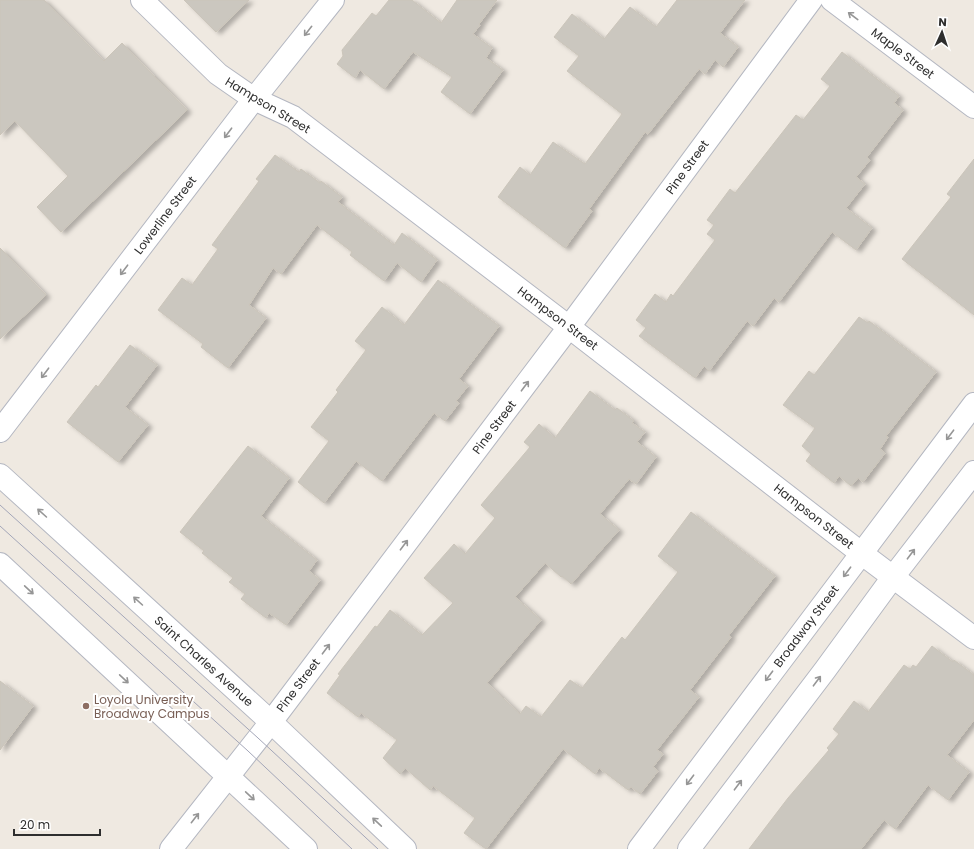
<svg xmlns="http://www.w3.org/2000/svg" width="974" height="849" font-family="Poppins,sans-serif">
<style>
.building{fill:#cbc7bf;stroke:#cbc5ba;filter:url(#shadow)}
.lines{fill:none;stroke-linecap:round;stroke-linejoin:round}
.minor-casing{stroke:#b4b7c1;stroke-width:24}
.tertiary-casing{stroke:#b4b7c1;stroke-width:24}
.secondary-casing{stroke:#b4b7c1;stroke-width:24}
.minor{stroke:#fff;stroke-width:22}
.tertiary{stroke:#fff;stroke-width:22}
.secondary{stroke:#fff;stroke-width:22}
.tram{stroke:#a3a6b8;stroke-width:1}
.oneway{stroke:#969696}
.education-dot{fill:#8d6e63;stroke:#fff;stroke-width:1.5}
.labels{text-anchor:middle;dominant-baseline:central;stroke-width:4;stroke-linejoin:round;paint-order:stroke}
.street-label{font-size:12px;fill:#2e2e2e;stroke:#fff}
.education-label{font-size:12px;fill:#785e54;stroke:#fff;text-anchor:start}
</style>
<defs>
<filter id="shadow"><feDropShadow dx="4.5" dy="2.5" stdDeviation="2" flood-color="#0004"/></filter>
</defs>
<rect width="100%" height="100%" fill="#efe9e1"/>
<path class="building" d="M0,0h44l60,61 18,-18 65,67 -126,122 -24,-25 31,-31 -53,-55 -15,14z
M184,0h65l-33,32z
M389,0h23l29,23 16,-23h40l-18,24 1,1 -7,9 19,14 -6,10 17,12 -33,44 -29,-22 11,-15 -39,-25 -29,37 -24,-19 -5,8 -18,-14 6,-8 -1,-6 30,-37 4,3z
M677,0h68l-25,33 18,14 -15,20 -8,-7 -10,14 -6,-5 -51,65 -3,-2 -56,77 3,2 -27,37 -67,-51 22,-30 10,8 23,-33 32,22 37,-50 -55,-43 12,-15 -25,-19 18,-23 32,25 26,-32 26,20z
M842,52l57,44 -5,7 9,7 -36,47 3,3 -14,17 9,7 -19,24 26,20 -16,22 -24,-18 -53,70 -5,-4 -21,28 -6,-5 -38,50 -5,-5 -9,12 -56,-42 7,-8 -10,-8 19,-26 11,8 5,-8 2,2 42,-56 -8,-6 7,-9 -7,-5 23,-31 5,4 61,-78 7,5 27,-34 -9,-7z
M275,155l24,17 2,-3 19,14 1,-2 21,16 -4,5 56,43 8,-12 35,27 -16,22 -24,-19 -13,18 -34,-26 2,-3 -35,-27 -36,49 -8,-6 -24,37 17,13 -38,50 -27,-21 2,-3 -45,-34 24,-32 10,7 26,-36 -6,-4 47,-64 -3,-2z
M974,159v156l-72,-56 49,-62 -4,-3z
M0,248l46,47 -46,44z
M438,280l61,46 -40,53 9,7 -12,15 3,2 -14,18 -11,-8 -52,68 -26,-20 -32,42 -26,-21 31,-41 -18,-14 27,-35 -2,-2 30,-40 -11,-9 27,-34 22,18z
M859,317l9,6 1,-2 67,51 -50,64 2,1 -8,12 5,4 -22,29 -5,-4 -7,8 -12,-10 -5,7 -28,-22 5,-7 -9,-8 13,-18 -32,-23 26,-34 5,4z
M130,345l27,20 -32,42 23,18 -30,37 -51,-40 29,-37 2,2z
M590,391l25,19 2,-2 17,13 -2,2 13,9 -8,10 19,15 -20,27 -7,-5 -29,35 19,16 -48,54 -9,-8 -1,1 -16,-14 -30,34 26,23 -54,63 33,31 6,-8 15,11 29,-37 12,8 40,-51 3,3 53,-68 -20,-16 33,-44 84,64 -46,59 2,2 -41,53 9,7 -42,53 6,4 -10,13 5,4 -18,23 -9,-7 -3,3 -29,-22 -4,6 -32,-25 -77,100 -22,-16 11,-15 -42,-32 -3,4 -25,-22 -5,6 -17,-16 14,-18 -36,-27 -3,4 -31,-24 13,-18 -2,-1 37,-48 2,1 13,-17 32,25 31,-32 -29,-25 30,-34 11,10 30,-36 -14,-13 49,-58 -6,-5 15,-18 16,14z
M248,446l41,32 -28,38 56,44 -8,11 11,9 -34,45 -17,-12 -3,5 -25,-19 4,-5 -16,-12 4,-4 -31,-25 2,-2 -24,-19z
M932,646l21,16 1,-2 20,15v45l-27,35 22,17 -21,28 -20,-15 -33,44 -11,-9 -23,29h-112l39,-51 41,-48 -2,-2 12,-14 -6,-5 21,-28 14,11 36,-47 6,4 3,-4 3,2z
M0,681l33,25 -33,44z"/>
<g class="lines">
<g class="minor-casing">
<path id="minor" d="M142,0l76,74 36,25 39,18 276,210 292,226 113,85
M832,0l142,107
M0,431l254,-332 79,-99
M171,849l100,-127 298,-395 242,-327"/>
</g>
<g class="tertiary-casing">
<path id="tertiary" d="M639,849l335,-445
M689,849l136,-179 68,-93 81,-105"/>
</g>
<g class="secondary-casing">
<path id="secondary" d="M0,475l271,247 134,127
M0,564l306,285"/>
</g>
<use href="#minor" class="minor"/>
<use href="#tertiary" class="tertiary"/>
<use href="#secondary" class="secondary"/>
<path class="tram" d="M0,505l258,233 120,111
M0,526l248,225 104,98"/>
</g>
<defs><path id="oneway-shaft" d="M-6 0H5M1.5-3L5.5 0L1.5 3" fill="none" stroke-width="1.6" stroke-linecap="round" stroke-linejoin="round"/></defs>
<g class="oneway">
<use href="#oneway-shaft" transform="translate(853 16) rotate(-143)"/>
<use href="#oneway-shaft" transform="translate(308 31) rotate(128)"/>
<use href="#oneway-shaft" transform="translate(228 133) rotate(127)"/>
<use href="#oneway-shaft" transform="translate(124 270) rotate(127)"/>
<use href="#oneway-shaft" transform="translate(45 373) rotate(127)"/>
<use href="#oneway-shaft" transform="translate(525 386) rotate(-53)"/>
<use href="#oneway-shaft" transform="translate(950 435) rotate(127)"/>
<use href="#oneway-shaft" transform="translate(42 513) rotate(-138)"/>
<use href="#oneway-shaft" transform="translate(404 545) rotate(-53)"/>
<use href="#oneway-shaft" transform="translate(911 554) rotate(-53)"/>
<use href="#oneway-shaft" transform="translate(847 572) rotate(127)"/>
<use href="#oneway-shaft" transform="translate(29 590) rotate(43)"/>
<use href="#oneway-shaft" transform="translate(138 601) rotate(-138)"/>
<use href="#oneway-shaft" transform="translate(326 649) rotate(-53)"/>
<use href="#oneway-shaft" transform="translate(769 676) rotate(127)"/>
<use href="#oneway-shaft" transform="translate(124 679) rotate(43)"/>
<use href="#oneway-shaft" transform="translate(817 681) rotate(-53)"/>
<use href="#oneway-shaft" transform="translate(690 780) rotate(127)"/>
<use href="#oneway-shaft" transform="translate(738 785) rotate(-53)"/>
<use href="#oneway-shaft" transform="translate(250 796) rotate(43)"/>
<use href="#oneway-shaft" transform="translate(195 818) rotate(-52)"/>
<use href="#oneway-shaft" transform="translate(377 822) rotate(-137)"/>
</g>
<circle class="education-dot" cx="86" cy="706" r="4"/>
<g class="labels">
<g class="street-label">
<text transform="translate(903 53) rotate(37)">Maple Street</text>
<text transform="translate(268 105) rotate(31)">Hampson Street</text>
<text transform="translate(687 167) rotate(-54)">Pine Street</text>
<text transform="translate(165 215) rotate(-53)">Lowerline Street</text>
<text transform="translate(558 318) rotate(37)">Hampson Street</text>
<text transform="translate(494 427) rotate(-53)">Pine Street</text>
<text transform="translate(814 516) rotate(38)">Hampson Street</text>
<text transform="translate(806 626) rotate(-53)">Broadway Street</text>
<text transform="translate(204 661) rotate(42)">Saint Charles Avenue</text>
<text transform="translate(298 685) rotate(-53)">Pine Street</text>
</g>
<g class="education-label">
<text x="94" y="699">Loyola University<tspan x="94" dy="14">Broadway Campus</tspan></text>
</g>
</g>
<g transform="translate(942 32) rotate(3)" stroke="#ffffff" stroke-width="3" paint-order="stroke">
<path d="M0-3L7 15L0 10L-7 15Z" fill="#2e2e2e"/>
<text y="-6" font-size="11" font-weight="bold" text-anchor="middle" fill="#2e2e2e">N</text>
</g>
<path d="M14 829v6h86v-6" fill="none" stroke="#2e2e2e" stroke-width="2"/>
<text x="20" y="829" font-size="12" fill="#2e2e2e" stroke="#ffffff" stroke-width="3" paint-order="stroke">20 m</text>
</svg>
